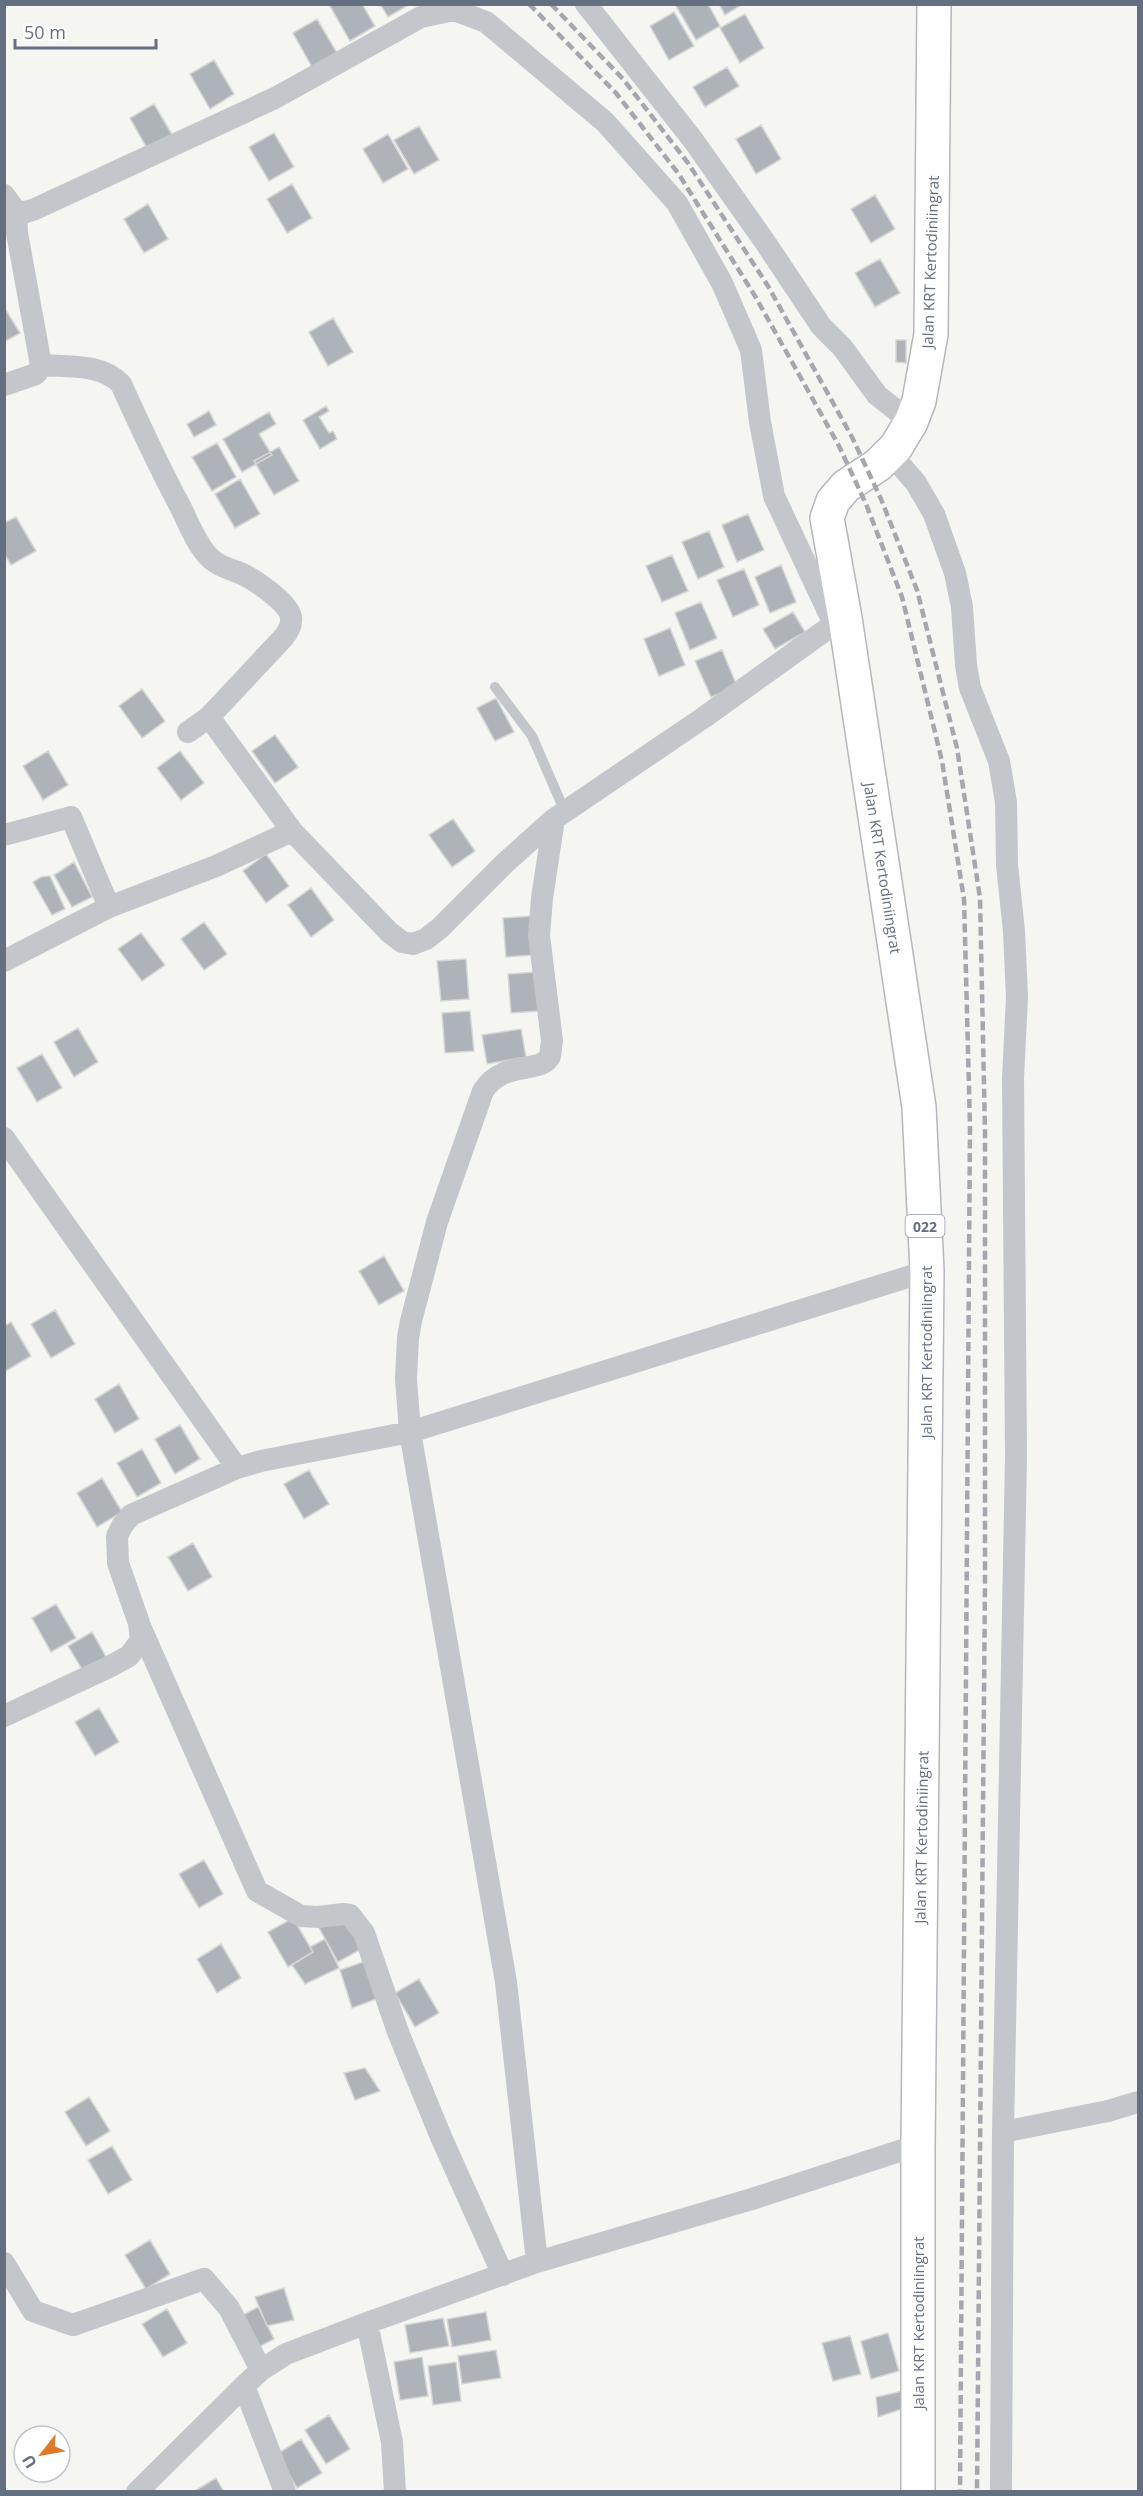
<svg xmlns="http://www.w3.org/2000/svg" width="1143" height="2496" font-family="'Open Sans',sans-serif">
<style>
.building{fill:#aeb3ba;stroke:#d6d7d4;stroke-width:1.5}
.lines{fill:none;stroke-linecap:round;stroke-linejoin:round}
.primary-casing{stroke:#b4b7bc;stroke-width:36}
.service{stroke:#c3c6ca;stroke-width:10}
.minor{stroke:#c3c6ca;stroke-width:22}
.primary{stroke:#fff;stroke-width:33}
.rail{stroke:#a4a7ae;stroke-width:4.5;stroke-dasharray:9 4.5;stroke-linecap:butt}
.labels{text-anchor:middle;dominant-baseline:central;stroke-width:6;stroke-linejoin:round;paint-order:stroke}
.shield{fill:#fff;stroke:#939aa8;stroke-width:1.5}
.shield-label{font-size:14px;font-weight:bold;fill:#656f82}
.street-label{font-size:15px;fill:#656f82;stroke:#fff}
</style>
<rect width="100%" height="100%" fill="#f5f5f2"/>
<path class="building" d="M333,4h29l13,22 -25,15 -20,-35z
M380,4h30l-22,13z
M679,4h29l12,22 -24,14 -20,-34z
M719,4h24l-18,11z
M674,12l20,34 -25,14 -19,-34z
M745,14l19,34 -24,15 -20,-35z
M317,19l20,34 -25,14 -19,-34z
M214,60l20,34 -24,15 -20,-35z
M727,67l12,19 -34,21 -12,-20z
M154,104l20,34 -25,14 -19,-34z
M761,125l20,34 -25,15 -20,-35z
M419,126l20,34 -25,14 -20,-34z
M274,133l20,34 -25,14 -20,-34z
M388,134l20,35 -25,14 -20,-34z
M292,184l20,34 -25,15 -20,-34z
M875,195l20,34 -24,14 -20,-34z
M148,204l20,35 -24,14 -20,-34z
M880,259l20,34 -25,14 -20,-34z
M4,307l16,26 -16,9z
M333,318l20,34 -25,14 -19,-34z
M896,340h10v23l-10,-1z
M326,406l3,5 -10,6 10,16 4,-2 4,8 -17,10 -17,-29z
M209,411l7,14 -22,12 -7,-13z
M269,412l7,12 -17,10 13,21 -30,17 -19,-33z
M217,443l19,34 -24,14 -20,-34z
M279,447l20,34 -25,14 -20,-34z
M240,479l20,35 -25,14 -20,-34z
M748,514l16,36 -27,12 -15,-37z
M16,517l20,34 -25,14 -7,-12v-30z
M709,531l15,36 -26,12 -16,-37z
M672,555l16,36 -26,11 -16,-36z
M781,565l15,37 -26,11 -15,-36z
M744,569l15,36 -26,12 -16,-37z
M701,602l16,36 -27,12 -15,-37z
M793,612l12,20 -30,17 -12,-20z
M670,628l15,37 -26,11 -15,-37z
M722,650l15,36 -26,11 -16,-36z
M142,689l23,32 -23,17 -23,-32z
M496,698l18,34 -19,9 -18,-33z
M275,735l23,32 -23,16 -23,-32z
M48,751l20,34 -25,15 -20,-34z
M180,751l24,32 -23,17 -24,-32z
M453,819l22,32 -23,16 -23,-32z
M266,854l23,32 -23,17 -23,-32z
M74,862l18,35 -20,10 -18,-32z
M50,876l15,33 -13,6 -19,-33 8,-5z
M311,888l23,32 -23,17 -23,-32z
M531,916l3,39 -28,2 -3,-39z
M204,922l23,32 -23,16 -23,-31z
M141,933l24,32 -23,16 -24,-32z
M466,959l3,40 -28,2 -4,-40z
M536,972l3,39 -28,2 -3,-39z
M470,1011l4,40 -29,2 -3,-40z
M78,1028l20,34 -24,15 -20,-35z
M521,1029l5,28 -39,7 -5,-29z
M42,1054l20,34 -25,14 -20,-34z
M384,1256l20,35 -25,14 -20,-34z
M55,1310l20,34 -24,14 -20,-34z
M11,1322l20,34 -25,15 -2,-4v-41z
M119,1384l20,35 -24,14 -20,-34z
M180,1425l20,34 -25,15 -20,-35z
M142,1449l19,34 -24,14 -20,-34z
M309,1470l20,34 -25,15 -20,-35z
M102,1478l20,34 -25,15 -20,-34z
M193,1543l19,34 -24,14 -20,-34z
M56,1604l20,34 -25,14 -19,-34z
M92,1632l17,30 -23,14 -18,-30z
M99,1708l20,34 -24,14 -20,-34z
M204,1860l19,34 -24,14 -20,-34z
M343,1914l20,34 -25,14 -19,-34z
M293,1918l20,34 -25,15 -20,-35z
M325,1939l14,29 -34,16 -13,-19 21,-13 -3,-5z
M221,1944l20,34 -24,15 -20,-34z
M366,1961l13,37 -27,10 -12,-38z
M419,1979l20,34 -24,14 -20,-34z
M365,2068l15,23 -25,9 -11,-27z
M89,2097l21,34 -24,15 -21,-34z
M112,2146l20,34 -24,14 -20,-34z
M150,2240l20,34 -24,15 -21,-34z
M284,2288l10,32 -27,6 -12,-29z
M258,2307l16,32 -19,10 -16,-32z
M167,2309l20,34 -24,14 -21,-33z
M486,2312l5,28 -39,7 -5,-28z
M443,2318l6,28 -39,7 -5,-28z
M888,2333l11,38 -28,8 -10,-38z
M850,2336l11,38 -28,7 -11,-38z
M496,2350l5,28 -39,6 -4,-28z
M422,2357l6,39 -28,4 -6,-38z
M456,2362l5,39 -28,4 -5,-39z
M903,2391l-1,18 -24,8 -2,-20z
M329,2415l21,34 -24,15 -21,-34z
M301,2439l21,34 -25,15 -20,-34z
M216,2478l8,14h-31z"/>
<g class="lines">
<g class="primary-casing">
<path id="primary" d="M918,2492v-347l9,-874 -8,-164 -74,-489 -18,-100 6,-17 13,-15 32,-21 18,-18 15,-25 8,-21 12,-67 3,-330"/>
</g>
<path class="service" d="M495,687l37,49 33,76"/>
<path class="minor" d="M450,4l4,6 32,12 119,100 72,81 45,80 29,67 9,72 14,74 60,128
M586,4l107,136 72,102 56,84 21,21 35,48 34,27
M4,195l12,16 10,1 9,-3 240,-111 146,-81 33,-7
M41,365c26,2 60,-2 80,19 19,42 38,83 60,124 8,16 15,35 27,48 9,10 20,12 32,17 14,6 48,29 51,44 1,9 -3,15 -8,21l-74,79 83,114 97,101 13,10 11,2 13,-5 14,-11 66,-66 48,-43 149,-101 131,-94 11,-6
M4,385l32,-11 5,-9 -24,-132 -1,-22
M890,453l26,30 18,31 21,59 7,34 4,58 4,23 29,73 7,41 1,63 7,66 3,66 -4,81 3,378 -13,676 -2,360
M188,732l21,-15
M4,835l67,-18 38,90
M4,961l105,-54 107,-41 76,-35
M4,1138l233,330
M139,1624l118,267 44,25 17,1 25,-3 7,1 14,18 34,99 43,105 62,138
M4,1716l105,-49 20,-11 12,-16 -2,-17 -21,-60 -1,-27 5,-10 9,-11 106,-47 24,-7 149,-29 517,-161
M1003,2132l105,-21 30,-9
M537,2262l-31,-280 -96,-550 -4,-53 2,-41 3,-17 26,-99 46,-131c20,-32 58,-16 67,-35 1,-4 1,-11 2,-15l-13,-106 3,-37 12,-79
M4,2263l29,48 40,14 131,-46 25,29 32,62
M367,2323l25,119 3,50
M137,2492l107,-106
M285,2492l-41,-106 17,-16 25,-16 81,-31 170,-61 215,-63 166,-54"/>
<use href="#primary" class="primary"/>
<path class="rail" d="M529,4l87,89 62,80 77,123 84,150 27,58 36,93 40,164 22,138 6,227 -10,1366
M551,4l72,75 65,84 80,123 84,151 29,62 36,91 40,158 23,150 5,233v451l-8,910"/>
</g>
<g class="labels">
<rect class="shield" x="905.5" y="1215" width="39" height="22" rx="4.5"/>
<g class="shield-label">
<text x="925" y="1226">022</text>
</g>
<g class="street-label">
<text transform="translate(930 262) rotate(-88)">Jalan KRT Kertodiniingrat</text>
<text transform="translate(883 868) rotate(81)">Jalan KRT Kertodiniingrat</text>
<text transform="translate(926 1352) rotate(-90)">Jalan KRT Kertodiniingrat</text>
<text transform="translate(921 1837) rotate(-89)">Jalan KRT Kertodiniingrat</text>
<text transform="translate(918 2323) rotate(-90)">Jalan KRT Kertodiniingrat</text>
</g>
</g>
<rect width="1143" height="2496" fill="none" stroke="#656f82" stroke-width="12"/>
<g transform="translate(42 2454) rotate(239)"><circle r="28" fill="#ffffff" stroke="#c1c5cd" stroke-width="1.5"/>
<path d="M0-4.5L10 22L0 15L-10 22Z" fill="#de7a29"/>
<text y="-9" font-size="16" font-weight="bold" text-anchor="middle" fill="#656f82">U</text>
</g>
<path d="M15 39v9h141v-9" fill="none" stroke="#656f82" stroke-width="3"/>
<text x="24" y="39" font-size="18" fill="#656f82" stroke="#ffffff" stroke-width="4.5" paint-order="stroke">50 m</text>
</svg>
